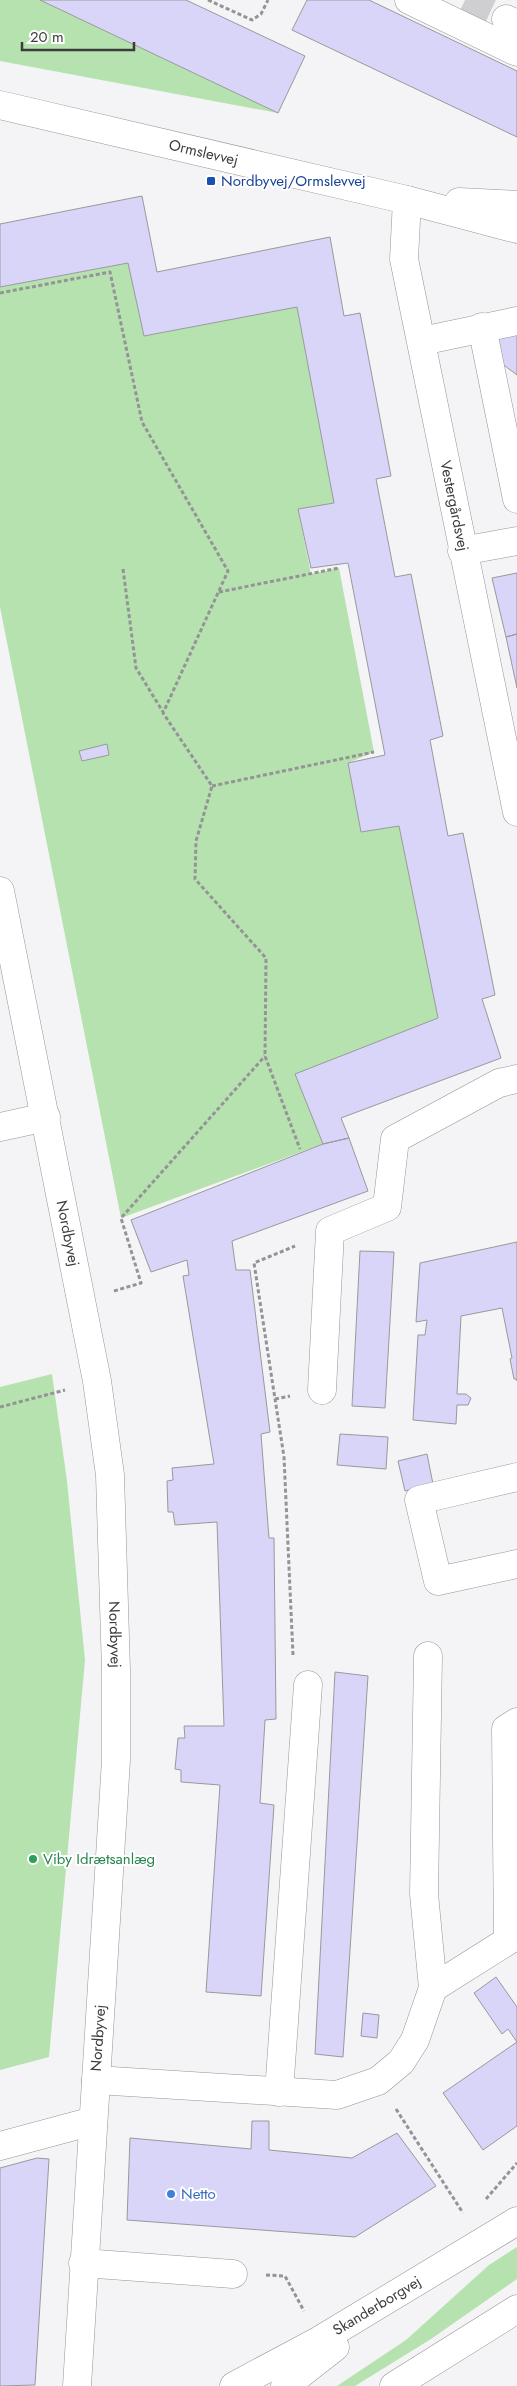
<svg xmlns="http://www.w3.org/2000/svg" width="517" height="2386" font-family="Jost,sans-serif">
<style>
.green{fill:#b6e2af}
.building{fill:#d8d5f9;stroke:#99999b}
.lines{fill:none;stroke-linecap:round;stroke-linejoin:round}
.minor-tunnel{stroke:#cfcfd1;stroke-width:28;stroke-dasharray:28 14;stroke-linecap:butt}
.minor-casing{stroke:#959598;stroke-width:29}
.major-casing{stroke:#959598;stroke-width:29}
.path{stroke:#949496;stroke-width:3;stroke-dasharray:4 2.5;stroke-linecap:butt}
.minor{stroke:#fff;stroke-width:28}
.major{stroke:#fff;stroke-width:28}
.transit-dot{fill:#1a4fb4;stroke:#fff;stroke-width:2}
.leisure-dot{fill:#2e9e5b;stroke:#fff;stroke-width:2}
.shop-dot{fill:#3f7fe0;stroke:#fff;stroke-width:2}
.labels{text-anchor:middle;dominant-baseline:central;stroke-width:4;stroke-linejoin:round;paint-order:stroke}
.street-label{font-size:15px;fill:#3c3c3d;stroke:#fff}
.transit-label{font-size:15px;fill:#164399;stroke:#fff;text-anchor:start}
.leisure-label{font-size:15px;fill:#27864d;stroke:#fff;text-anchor:start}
.shop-label{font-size:15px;fill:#366cbe;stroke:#fff;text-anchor:start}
</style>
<rect width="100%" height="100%" fill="#f4f4f6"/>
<path class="green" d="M0,0h40l238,113 -278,-52z
M128,263l16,73 153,-29 37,196 -36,6 13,65 28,-6 35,184 -26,11 13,69 38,-6 39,192 -142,56 27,70 -202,74 -121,-611v-320z
M52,1374l15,107 18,179 -36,397 -49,13v-683z
M517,2247v32l-86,60 -76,47h-18l69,-46 83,-75z"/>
<path class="building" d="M40,0h146l119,56 -27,57z
M307,0h62l148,71v66l-225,-107z
M142,196l15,76 173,-35 14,79 16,-3 31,163 -15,3 19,98 16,-3 32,162 -13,4 18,96 15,-3 32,162 -13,4 19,59 -160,60 8,20 -26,6 -28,-70 143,-56 -39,-192 -38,6 -13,-69 37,-8 -37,-192 -37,5 -13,-59 36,-6 -37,-196 -153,29 -16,-73 -128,24v-63z
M517,309v66l-36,-27z
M517,573v61l-11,3 -14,-59z
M517,634v54l-11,-51z
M107,744l2,11 -27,6 -3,-10z
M349,1138l19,53 -136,50 4,29h14l20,162 -9,2 8,104h5l2,181 -11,1 -5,83 14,2 -13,191 -55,-4 14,-207 -39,-3v-12l-6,-1 3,-31h7l-1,-12h40l-7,-204 -42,3 -2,-13h-5l-1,-31 6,-1 -1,-12 42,-4 -31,-188 6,-1 -2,-15 -36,12 -20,-52 192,-76z
M517,1242v139l-1,-2h-2l-4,-20 2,-1 -10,-50 -41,8 -4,78h9l5,4 -3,7h-11l-1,19 -43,-4 5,-85h7l2,-15 -11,2 4,-59z
M360,1251l34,1 -9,156 -33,-2z
M340,1434l48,3 -2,32 -49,-4z
M427,1454l6,30 -28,7 -7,-30z
M335,1672l33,4 -25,381 -28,-3z
M496,1977l21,30v119l-34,24 -40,-57 74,-51 -9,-13 -6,5 -28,-41z
M363,2013l16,2 -2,23 -16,-2z
M252,2121h17v29l83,8 45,-25 39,53 -81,51 -228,-17 3,-82 121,11z
M37,2158l12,1 -14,226 -35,1v-218z"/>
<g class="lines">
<path class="minor-tunnel" d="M465,0l41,19"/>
<g class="minor-casing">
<g id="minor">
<path d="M409,0l108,52"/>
<path d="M506,19l11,5"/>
<path id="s1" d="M0,105l407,95 110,29"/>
<path id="s2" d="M407,200l-3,59 113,553"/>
<path d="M459,202l58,3"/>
<path d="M482,327l35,172"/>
<path d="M422,341l95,-20"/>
<path d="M462,551l55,-10"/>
<path id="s3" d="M0,891l97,490 13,94 6,195v90l-39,626"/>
<path d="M0,1127l46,-10"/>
<path d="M322,1390l8,-159 57,-24 8,-68 104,-56 18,-4"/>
<path d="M517,1477l-98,23 19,81 79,-17"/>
<path d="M428,1656l-4,238 9,94 84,-53"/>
<path d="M508,1940l-2,-211 11,-7"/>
<path d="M96,2080l241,15 41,-14 23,-19 14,-22 18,-52"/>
<path d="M279,2092l29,-407"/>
<path d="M0,2146l93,-25"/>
<path d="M83,2263l150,11"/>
</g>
</g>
<g class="major-casing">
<g id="major">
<path id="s4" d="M234,2386l86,-46 197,-119"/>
<path d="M285,2386l50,-39"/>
<path d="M394,2386l123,-77"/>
</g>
</g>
<path class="path" d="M208,0l44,20 9,-6 7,-14
M0,293l110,-21 32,150 86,149 -65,142 49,73 -16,55 -1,38 71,79 -1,98 35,93
M123,569l13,99 27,44
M219,592l120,-24
M212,786l162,-34
M114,1291l27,-8 -20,-65 144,-162
M275,1399l15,-3
M0,1407l65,-17
M293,1655l-9,-198 -30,-194 41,-17
M396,2109l67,104
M486,2199l31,-36
M266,2275l19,1 19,35"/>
<use href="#minor" class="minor"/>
<use href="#major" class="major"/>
</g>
<rect class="transit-dot" x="206" y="176" width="10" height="10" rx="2.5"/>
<circle class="leisure-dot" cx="33" cy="1859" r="5"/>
<circle class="shop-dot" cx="171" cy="2194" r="5"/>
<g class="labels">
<g class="street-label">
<text stroke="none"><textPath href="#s1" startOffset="209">Ormslevvej</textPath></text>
<text stroke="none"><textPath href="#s2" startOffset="311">Vestergårdsvej</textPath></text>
<text stroke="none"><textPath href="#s3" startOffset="349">Nordbyvej</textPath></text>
<text stroke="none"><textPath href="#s3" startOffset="754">Nordbyvej</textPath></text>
<text transform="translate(98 2038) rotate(-86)">Nordbyvej</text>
<text stroke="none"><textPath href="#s4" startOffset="164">Skanderborgvej</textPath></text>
</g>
<g class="transit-label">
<text x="221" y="181">Nordbyvej/Ormslevvej</text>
</g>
<g class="leisure-label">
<text x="43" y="1859">Viby Idrætsanlæg</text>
</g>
<g class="shop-label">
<text x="181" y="2194">Netto</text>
</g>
</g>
<path d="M22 42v8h112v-8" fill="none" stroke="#3c3c3d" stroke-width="2.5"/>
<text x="30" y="42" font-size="15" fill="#3c3c3d" stroke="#ffffff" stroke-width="4" paint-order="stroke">20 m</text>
</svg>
